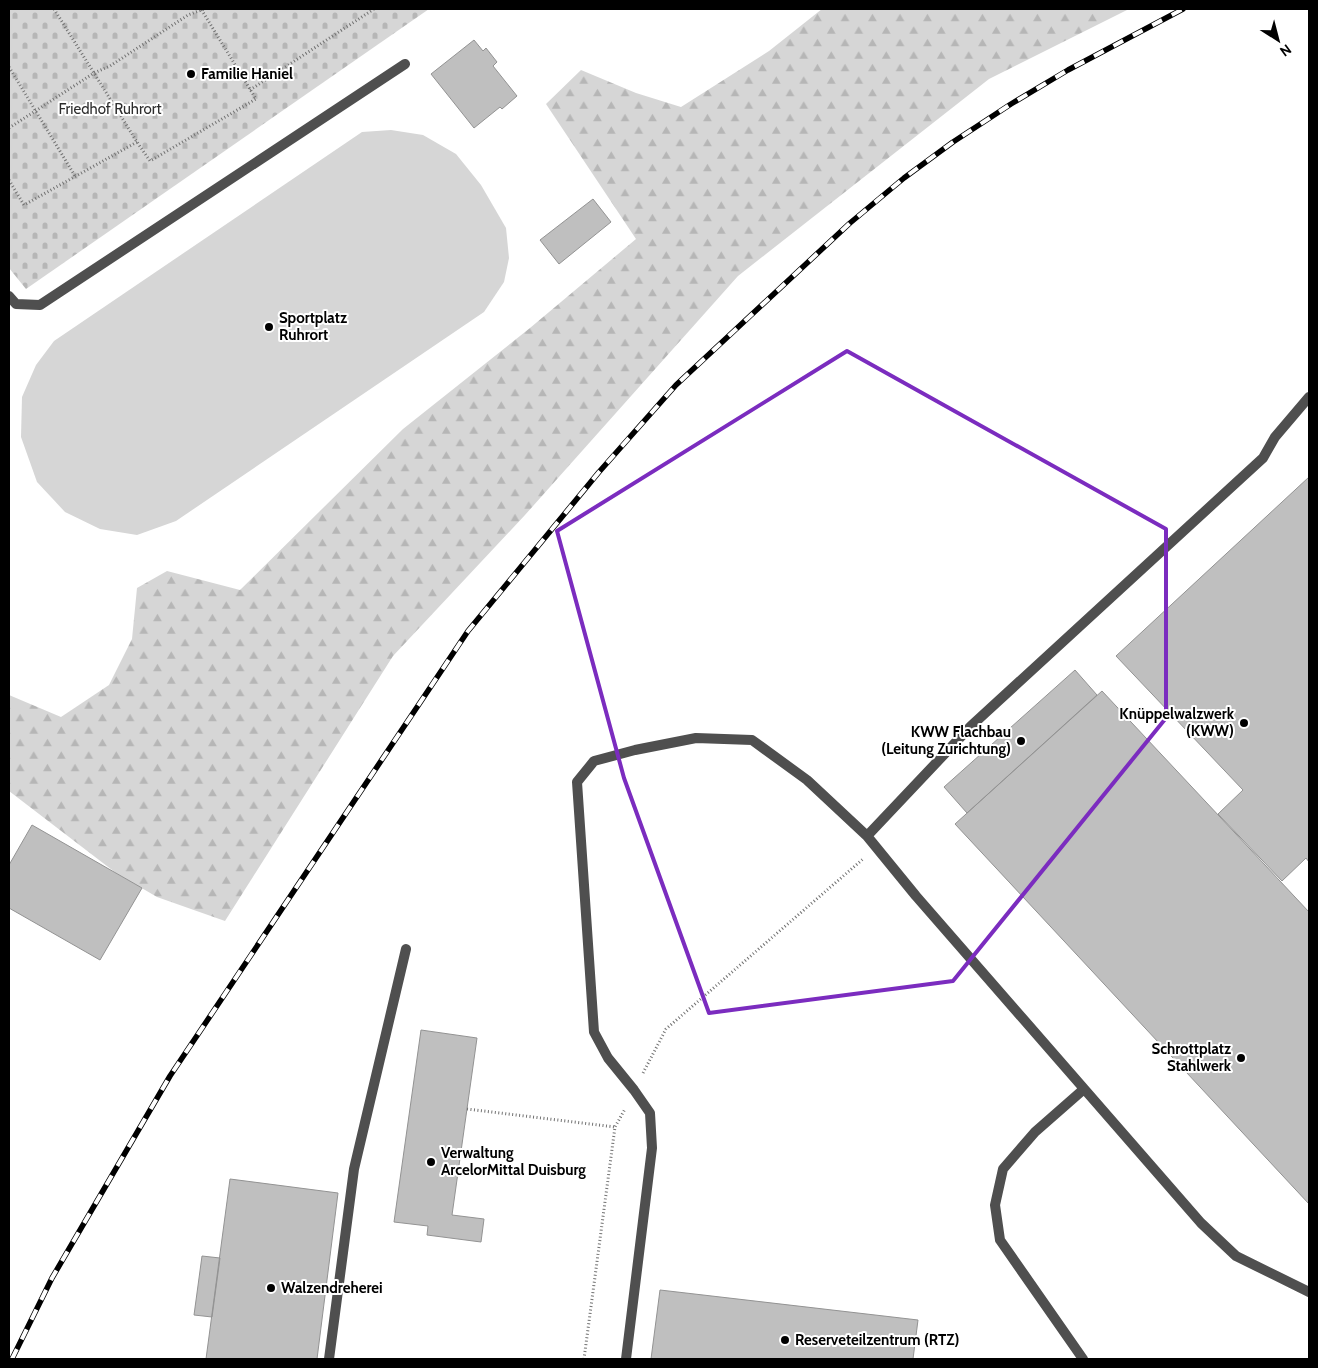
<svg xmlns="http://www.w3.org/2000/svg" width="1318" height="1368" font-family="Cabin,sans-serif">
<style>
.forest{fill:url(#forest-firs)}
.cemetery{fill:url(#cemetery-stones)}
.pitch{fill:#d6d6d6}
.building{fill:#bfbfbf;stroke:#939393}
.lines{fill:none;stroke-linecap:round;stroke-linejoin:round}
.path{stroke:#717171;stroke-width:3;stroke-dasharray:1 2.5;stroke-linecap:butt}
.lane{stroke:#4f4f4f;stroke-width:10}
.rail-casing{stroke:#000;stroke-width:5.5}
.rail{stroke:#fff;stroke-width:4;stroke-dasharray:11;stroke-linecap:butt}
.marked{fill:none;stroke:#7b2cbf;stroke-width:4;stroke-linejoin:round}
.poi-dot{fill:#000;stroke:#fff;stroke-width:2}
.labels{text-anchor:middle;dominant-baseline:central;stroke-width:4;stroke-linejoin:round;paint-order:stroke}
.poi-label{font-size:15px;font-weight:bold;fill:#000;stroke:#fff;text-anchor:start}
.park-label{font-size:15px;fill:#2d2d2d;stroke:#fff}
</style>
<defs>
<pattern id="forest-firs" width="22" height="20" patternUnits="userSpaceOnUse" patternTransform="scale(1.25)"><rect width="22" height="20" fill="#d6d6d6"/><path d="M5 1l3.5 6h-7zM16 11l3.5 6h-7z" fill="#b6b6b6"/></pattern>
<pattern id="cemetery-stones" width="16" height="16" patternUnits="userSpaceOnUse" patternTransform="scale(1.25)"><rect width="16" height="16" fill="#d6d6d6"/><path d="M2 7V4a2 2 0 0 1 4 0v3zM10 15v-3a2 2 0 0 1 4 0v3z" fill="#b6b6b6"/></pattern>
</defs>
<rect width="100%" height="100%" fill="#fff"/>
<path class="forest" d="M822,9h307l-140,70 -251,197 -213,239 -132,141 -168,265 -68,-24 -41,-24 -107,-82v-96l52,22 48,-32 23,-46 5,-51 30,-17 73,19 163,-161 127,-101 106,-89 -90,-135 35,-34 55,23 45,14 88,-56z"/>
<path class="cemetery" d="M9,9h420l-403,280 -17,-21z"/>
<path class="pitch" d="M391,130l32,5 33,19 25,31 25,43 3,30 -5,24 -20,30 -308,209 -39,14 -37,-6 -35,-17 -28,-30 -16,-45 1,-40 14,-32 18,-24 308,-209z"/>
<path class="building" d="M474,40l9,11 3,-3 11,14 -4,4 24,30 -15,13 -2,-2 -26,21 -43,-54z
M593,199l18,23 -52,42 -19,-24z
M1309,477v385l-3,-4 -24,23 -64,-67 25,-24 -127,-134z
M1075,670l22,25 -130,118 -23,-26z
M1102,691l207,221v292l-354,-380z
M32,825l110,63 -42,72 -91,-52v-43z
M421,1030l56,8 -25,177 32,4 -3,23 -54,-7 1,-9 -34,-4z
M230,1179l108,14 -21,166h-111z
M202,1256l18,2 -8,59 -18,-2z
M660,1290l258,30 -5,39h-262z"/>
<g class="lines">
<path class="path" d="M54,9l83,133 13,19 106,-62 -55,-90
M9,67l66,109
M250,90l124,-81
M9,128l85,-55 16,-7 78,-51 16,-6
M9,180l15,25 113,-63
M643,1073l23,-44 197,-170
M467,1109l148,18
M584,1359l31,-232 10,-18"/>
<path class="lane" d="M9,296l7,8 24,1 365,-241
M867,836l104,-110 292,-268 12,-21 34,-40
M329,1359l25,-190 52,-220
M626,1359l26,-211 -2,-35 -16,-23 -26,-32 -14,-26 -17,-250 17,-21 41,-11 61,-12 56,2 55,40 60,56 49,60 285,327 35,33 73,36
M1083,1359l-83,-119 -5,-35 8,-36 32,-37 49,-43"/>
<g class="rail-casing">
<path id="rail" d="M12,1359l40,-81 118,-202 298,-445 131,-159 77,-87 174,-162 54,-45 49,-36 58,-38 57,-34 115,-61"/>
</g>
<use href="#rail" class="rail"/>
</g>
<path class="marked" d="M847,351l319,178v189l-213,263 -244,32 -85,-235 -67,-247z"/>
<g class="poi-dot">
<circle cx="191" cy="74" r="5"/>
<circle cx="269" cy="327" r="5"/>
<circle cx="1244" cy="723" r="5"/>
<circle cx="1021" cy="741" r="5"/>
<circle cx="1241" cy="1058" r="5"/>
<circle cx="431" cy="1162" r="5"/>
<circle cx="271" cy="1288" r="5"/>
<circle cx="785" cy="1340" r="5"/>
</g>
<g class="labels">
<g class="poi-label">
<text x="201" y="74">Familie Haniel</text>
<text x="279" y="318">Sportplatz<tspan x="279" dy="17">Ruhrort</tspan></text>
<text x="1234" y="714" text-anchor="end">Knüppelwalzwerk<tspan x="1234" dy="17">(KWW)</tspan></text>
<text x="1011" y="732" text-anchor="end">KWW Flachbau<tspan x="1011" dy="17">(Leitung Zurichtung)</tspan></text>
<text x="1231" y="1049" text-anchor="end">Schrottplatz<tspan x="1231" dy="17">Stahlwerk</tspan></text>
<text x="441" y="1153">Verwaltung<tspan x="441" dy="17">ArcelorMittal Duisburg</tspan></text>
<text x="281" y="1288">Walzendreherei</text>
<text x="795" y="1340">Reserveteilzentrum (RTZ)</text>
</g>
<g class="park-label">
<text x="110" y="109">Friedhof Ruhrort</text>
</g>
</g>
<rect width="1318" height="1368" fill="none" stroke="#000000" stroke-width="20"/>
<g transform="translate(1278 40) rotate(144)" stroke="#ffffff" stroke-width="4" paint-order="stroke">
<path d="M0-4L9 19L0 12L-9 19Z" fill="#000000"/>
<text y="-8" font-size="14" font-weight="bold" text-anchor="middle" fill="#000000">N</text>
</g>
</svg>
